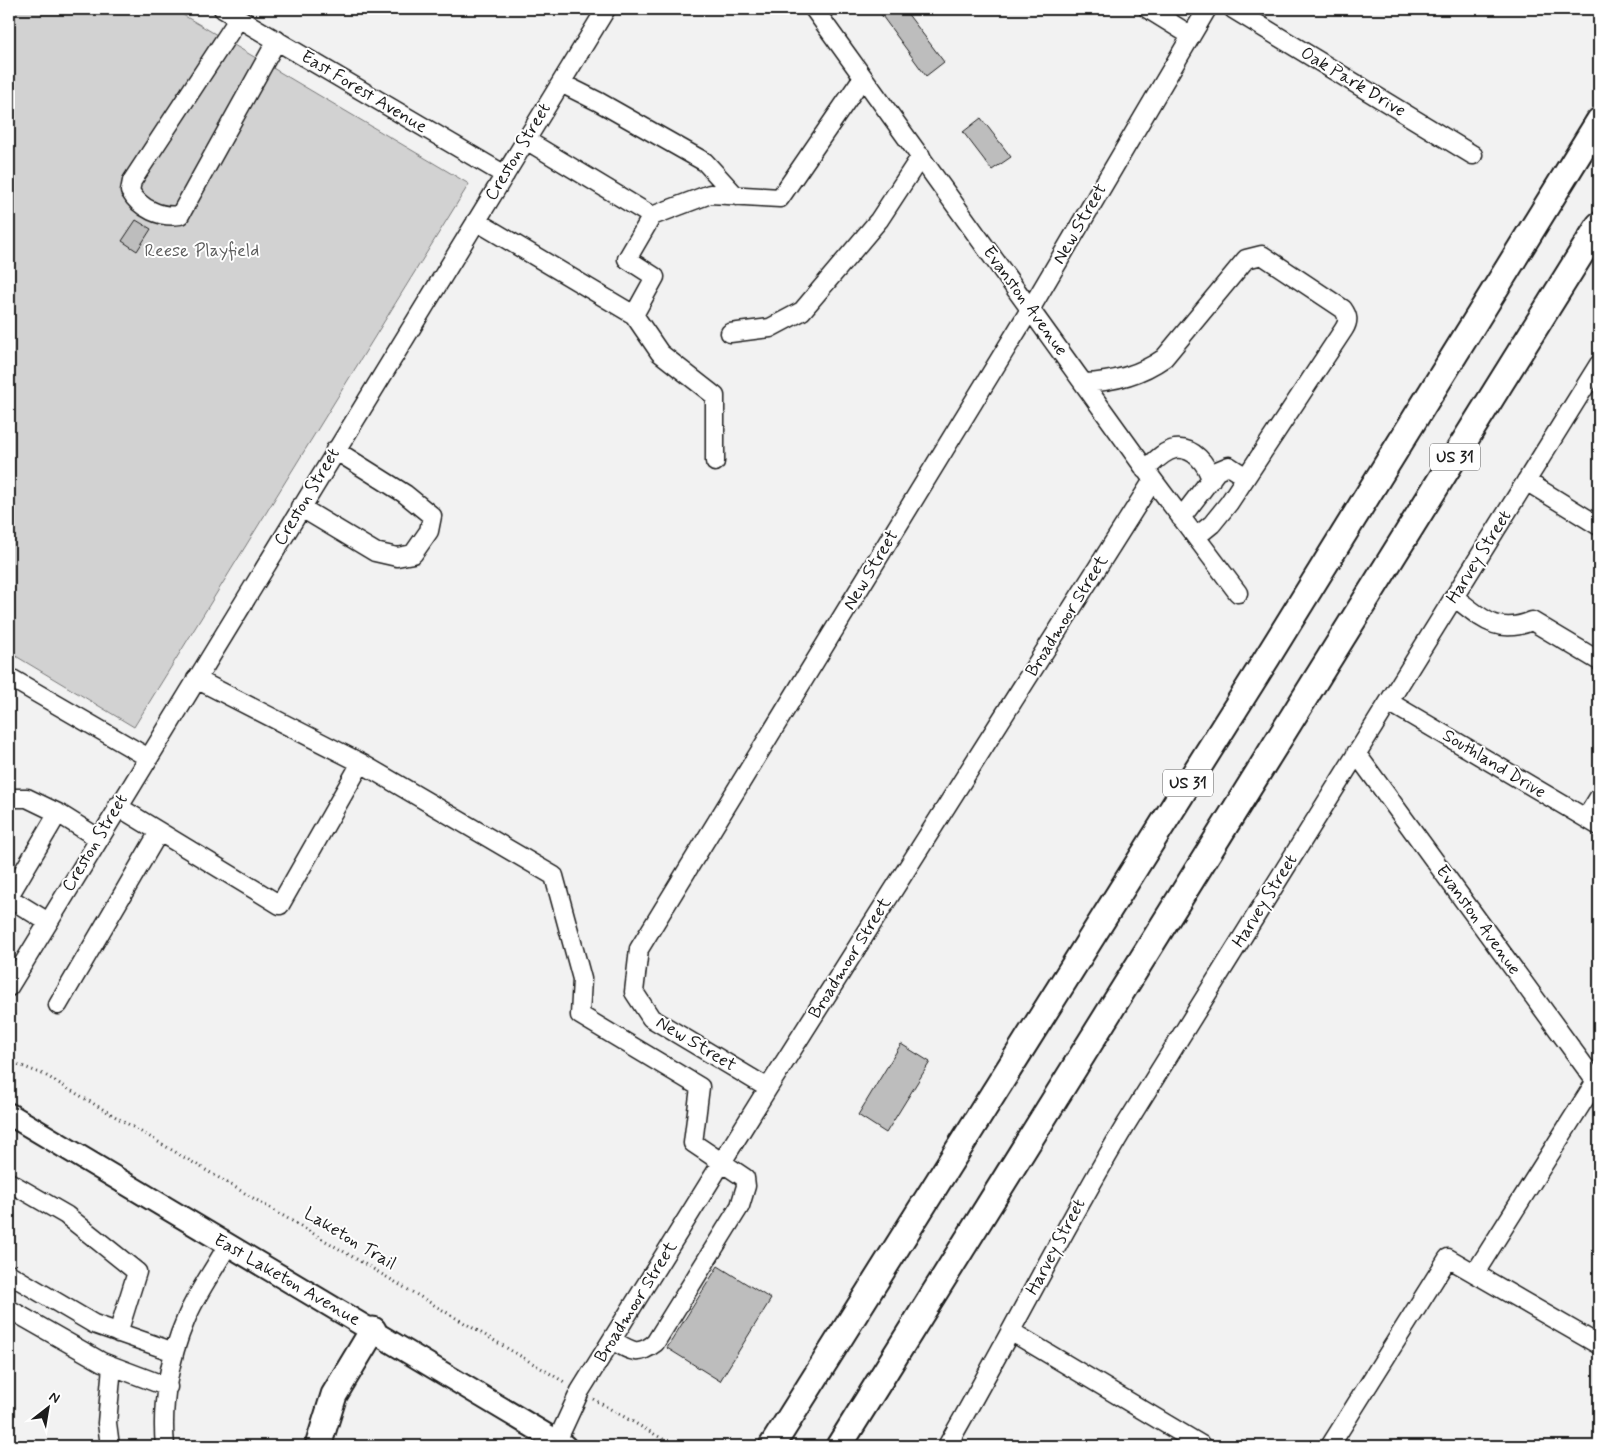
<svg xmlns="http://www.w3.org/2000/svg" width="1608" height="1455" font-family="Mynerve,sans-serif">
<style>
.green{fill:#d2d2d2;stroke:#777}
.building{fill:#bdbdbd;stroke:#1c1c1c}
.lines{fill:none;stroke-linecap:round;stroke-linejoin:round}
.minor-casing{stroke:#1c1c1c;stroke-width:21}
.major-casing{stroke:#1c1c1c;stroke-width:25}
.highway-casing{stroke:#1c1c1c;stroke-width:29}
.path{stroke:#1c1c1c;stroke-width:3;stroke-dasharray:1 4;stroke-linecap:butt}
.minor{stroke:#fff;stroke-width:18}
.major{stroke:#fff;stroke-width:21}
.highway{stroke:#fff;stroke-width:25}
.labels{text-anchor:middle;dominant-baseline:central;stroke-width:4;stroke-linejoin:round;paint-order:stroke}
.shield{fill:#fff;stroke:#606060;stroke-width:1}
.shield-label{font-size:16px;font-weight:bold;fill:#1c1c1c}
.street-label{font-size:18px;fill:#1c1c1c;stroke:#fff}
.park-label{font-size:18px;fill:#5c5c5c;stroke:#fff}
</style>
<rect width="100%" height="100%" fill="#f2f2f2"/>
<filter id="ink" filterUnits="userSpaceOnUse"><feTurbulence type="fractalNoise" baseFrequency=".02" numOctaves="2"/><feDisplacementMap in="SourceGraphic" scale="10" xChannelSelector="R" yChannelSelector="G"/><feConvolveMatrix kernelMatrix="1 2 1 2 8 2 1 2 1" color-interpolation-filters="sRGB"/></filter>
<g filter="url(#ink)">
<path class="green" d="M9,9h164l296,175 -335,543 -125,-75z"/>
<path class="building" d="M877,9h27l40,53 -18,14z
M981,118l30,39 -19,13 -29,-38z
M136,220l15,9 -14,22 -15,-10z
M901,1044l29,18 -44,71 -28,-18z
M718,1266l53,33 -51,82 -53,-33z"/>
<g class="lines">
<g class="minor-casing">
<path id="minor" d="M223,9l282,166
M814,9l339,471 85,113
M1148,9l42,26
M1233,9l240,146
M239,18l-107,163 -2,10c10,18 31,27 50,24l97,-175
M561,83l38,19 106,60 31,34
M652,216l58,-22 70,4 83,-121
M476,221l158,94 21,-38 -28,-18 25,-43 -126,-76
M634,315l26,38 55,43v66
M730,333l40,-5 32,-17 77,-91 42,-64
M1083,383c30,-1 57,-8 81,-25l82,-99 16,-4 81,54c5,7 6,12 1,20l-115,174 -17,21 -16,13
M1145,470c8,-7 18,-19 30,-21 19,-2 32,15 36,31
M1526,481l73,45
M300,507l75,45 22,5 16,-3 16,-23 3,-15 -27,-22 -70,-44
M1181,518l36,-47 12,-5 17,11
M1454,597c27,20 42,39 78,24l67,40
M9,677l138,80
M196,679l165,84 193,113 28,103 -2,36 120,72 -7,56 52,35 1,8 -6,20 -85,137c-18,14 -24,8 -43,-3
M1389,702l210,124
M1356,753l243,333
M9,798h18l31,15
M117,806l163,99 81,-142
M1586,818l13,-21
M9,896l49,-83 40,25
M9,898l39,24
M9,987l597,-978
M58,1005l101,-173
M768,1088l-117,-70 -17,-26 5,-43 392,-641 176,-299
M9,1182l57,33 71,57 -19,61
M1475,1273l121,-192
M9,1274l85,50 80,28
M9,1309l93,53 66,25
M1012,1332l191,114
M557,1441l23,-50 188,-303 385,-608
M110,1446l-3,-23 5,-57
M165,1446c-4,-41 4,-88 21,-127 10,-25 28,-49 41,-73
M947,1446c61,-106 115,-215 178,-320l474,-762
M1330,1446l118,-188 151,87"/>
</g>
<g class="major-casing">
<path id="major" d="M9,1114l556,332"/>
</g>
<g class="highway-casing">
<path id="highway" d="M318,1446l16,-51 39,-65
M772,1446l495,-788 332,-537
M839,1446l760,-1221"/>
</g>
<path class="path" d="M9,1061l36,14 521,308
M593,1399l82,47"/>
<use href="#minor" class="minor"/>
<use href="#major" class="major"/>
<use href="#highway" class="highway"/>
</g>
</g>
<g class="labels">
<g class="shield">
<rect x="1430" y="443.5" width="50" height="27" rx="4"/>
<rect x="1163" y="769.5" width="50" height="27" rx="4"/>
</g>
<g class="shield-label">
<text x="1455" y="457">US 31</text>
<text x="1188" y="783">US 31</text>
</g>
<g class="street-label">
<text transform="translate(1353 82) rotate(31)">Oak Park Drive</text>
<text transform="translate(364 92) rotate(31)">East Forest Avenue</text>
<text transform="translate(518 152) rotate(-59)">Creston Street</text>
<text transform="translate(1080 224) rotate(-60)">New Street</text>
<text transform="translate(1025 301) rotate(54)">Evanston Avenue</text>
<text transform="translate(307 497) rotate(-59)">Creston Street</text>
<text transform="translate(1479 557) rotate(-58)">Harvey Street</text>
<text transform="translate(871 570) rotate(-59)">New Street</text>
<text transform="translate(1067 616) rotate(-58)">Broadmoor Street</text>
<text transform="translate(1494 764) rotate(31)">Southland Drive</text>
<text transform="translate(95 843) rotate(-59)">Creston Street</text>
<text transform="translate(1265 901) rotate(-58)">Harvey Street</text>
<text transform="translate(1478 920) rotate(54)">Evanston Avenue</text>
<text transform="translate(850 958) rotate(-58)">Broadmoor Street</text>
<text transform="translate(696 1044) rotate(31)">New Street</text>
<text transform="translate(350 1239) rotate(31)">Laketon Trail</text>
<text transform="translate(1056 1247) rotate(-62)">Harvey Street</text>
<text transform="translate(287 1280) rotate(30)">East Laketon Avenue</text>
<text transform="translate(636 1302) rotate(-58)">Broadmoor Street</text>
</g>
<g class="park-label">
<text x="202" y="251">Reese Playfield</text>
</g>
</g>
<rect width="1608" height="1455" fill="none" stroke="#fff" stroke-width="30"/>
<rect x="15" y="15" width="1578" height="1425" fill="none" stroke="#1c1c1c" stroke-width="2" filter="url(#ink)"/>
<g transform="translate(48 1408) rotate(31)" stroke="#ffffff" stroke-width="4" paint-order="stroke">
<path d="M0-4L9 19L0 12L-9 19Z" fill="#1c1c1c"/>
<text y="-8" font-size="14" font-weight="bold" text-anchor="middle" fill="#1c1c1c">N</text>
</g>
</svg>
